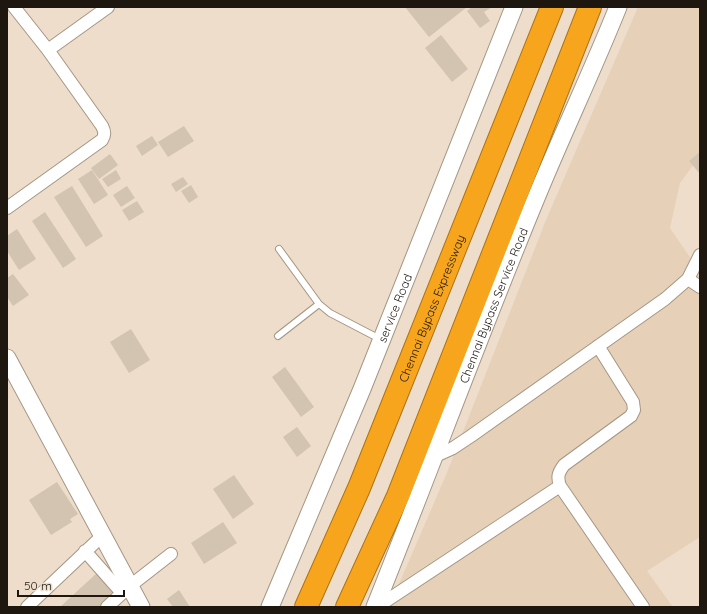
<svg xmlns="http://www.w3.org/2000/svg" width="707" height="614" font-family="Quicksand,sans-serif">
<style>
.built{fill:#e6d1b8}
.building{fill:#d3c3b1}
.lines{fill:none;stroke-linecap:round;stroke-linejoin:round}
.lane-casing{stroke:#a59684;stroke-width:8}
.street-casing{stroke:#a59684;stroke-width:14}
.secondary-casing{stroke:#a59684;stroke-width:19}
.highway-casing{stroke:#ab7319;stroke-width:24}
.lane{stroke:#fff;stroke-width:6}
.street{stroke:#fff;stroke-width:12}
.secondary{stroke:#fff;stroke-width:17}
.highway{stroke:#f8a51e;stroke-width:22}
.labels{text-anchor:middle;dominant-baseline:central;stroke-width:4;stroke-linejoin:round;paint-order:stroke}
.street-label{font-size:12px;fill:#1d1710;stroke:#edddca}
</style>
<rect width="100%" height="100%" fill="#edddca"/>
<path class="built" d="M638,7h62v149l-20,27 -10,45 30,44v265l-53,34 26,36h-284l57,-132 100,-255z"/>
<path class="building" d="M405,7h62l-38,30z
M472,7h20l-8,5 6,9 -10,7 -13,-17z
M441,35l27,34 -16,13 -27,-34z
M184,126l10,15 -26,16 -10,-15z
M152,136l6,9 -16,11 -6,-10z
M700,152v22l-11,-13z
M110,154l8,11 -19,14 -8,-11z
M92,170l16,25 -14,9 -16,-25z
M116,170l5,9 -13,8 -6,-8z
M183,177l5,7 -12,8 -5,-8z
M191,185l7,12 -9,6 -8,-12z
M72,186l31,50 -17,11 -32,-50z
M127,186l8,12 -14,9 -8,-12z
M137,201l7,11 -15,9 -7,-11z
M45,212l31,47 -13,9 -31,-47z
M17,229l19,30 -17,11 -12,-19v-15z
M13,274l16,21 -16,11 -6,-9v-19z
M131,329l19,31 -21,13 -19,-31z
M285,367l29,40 -13,10 -29,-40z
M297,427l14,19 -14,11 -14,-20z
M234,475l20,29 -21,15 -20,-30z
M57,482l21,32 -8,5 2,3 -21,13 -22,-35z
M223,522l14,21 -33,21 -13,-21z
M98,572l19,20 -16,15h-41z
M179,590l11,17h-17l-6,-8z"/>
<g class="lines">
<g class="lane-casing">
<path id="lane" d="M279,249l40,55 11,9 50,26
M278,336l41,-32"/>
</g>
<g class="street-casing">
<path id="street" d="M48,50l60,-43
M7,208l95,-68c3,-5 3,-8 0,-14l-54,-76 -34,-43
M688,279l12,8
M598,346l35,56 1,8 -3,6 -67,49c-6,8 -7,12 -4,21l83,121
M433,457l20,-9 18,-12 194,-137 23,-20 12,-24
M85,551l37,42
M27,607l75,-71
M107,607l23,-21 41,-32
M377,607l183,-121"/>
</g>
<g class="secondary-casing">
<g id="secondary">
<path d="M7,358l134,249"/>
<path id="s1" d="M270,607l92,-218 152,-382"/>
<path id="s2" d="M375,607c56,-140 108,-282 166,-421 25,-60 53,-119 77,-179"/>
</g>
</g>
<g class="highway-casing">
<g id="highway">
<path id="s3" d="M306,607l53,-119 193,-481"/>
<path d="M347,607l51,-111 192,-489"/>
</g>
</g>
<use href="#lane" class="lane"/>
<use href="#street" class="street"/>
<use href="#secondary" class="secondary"/>
<use href="#highway" class="highway"/>
</g>
<g class="labels">
<g class="street-label">
<text stroke="none"><textPath href="#s2" startOffset="324">Chennai Bypass Service Road</textPath></text>
<text stroke="none"><textPath href="#s1" startOffset="324">service Road</textPath></text>
<text stroke="none"><textPath href="#s3" startOffset="324">Chennai Bypass Expressway</textPath></text>
</g>
</g>
<rect width="707" height="614" fill="none" stroke="#1d1710" stroke-width="16"/>
<path d="M18 590v6h106v-6" fill="none" stroke="#1d1710" stroke-width="2"/>
<text x="24" y="590" font-size="12" fill="#1d1710" stroke="#edddca" stroke-width="3" paint-order="stroke">50 m</text>
</svg>
